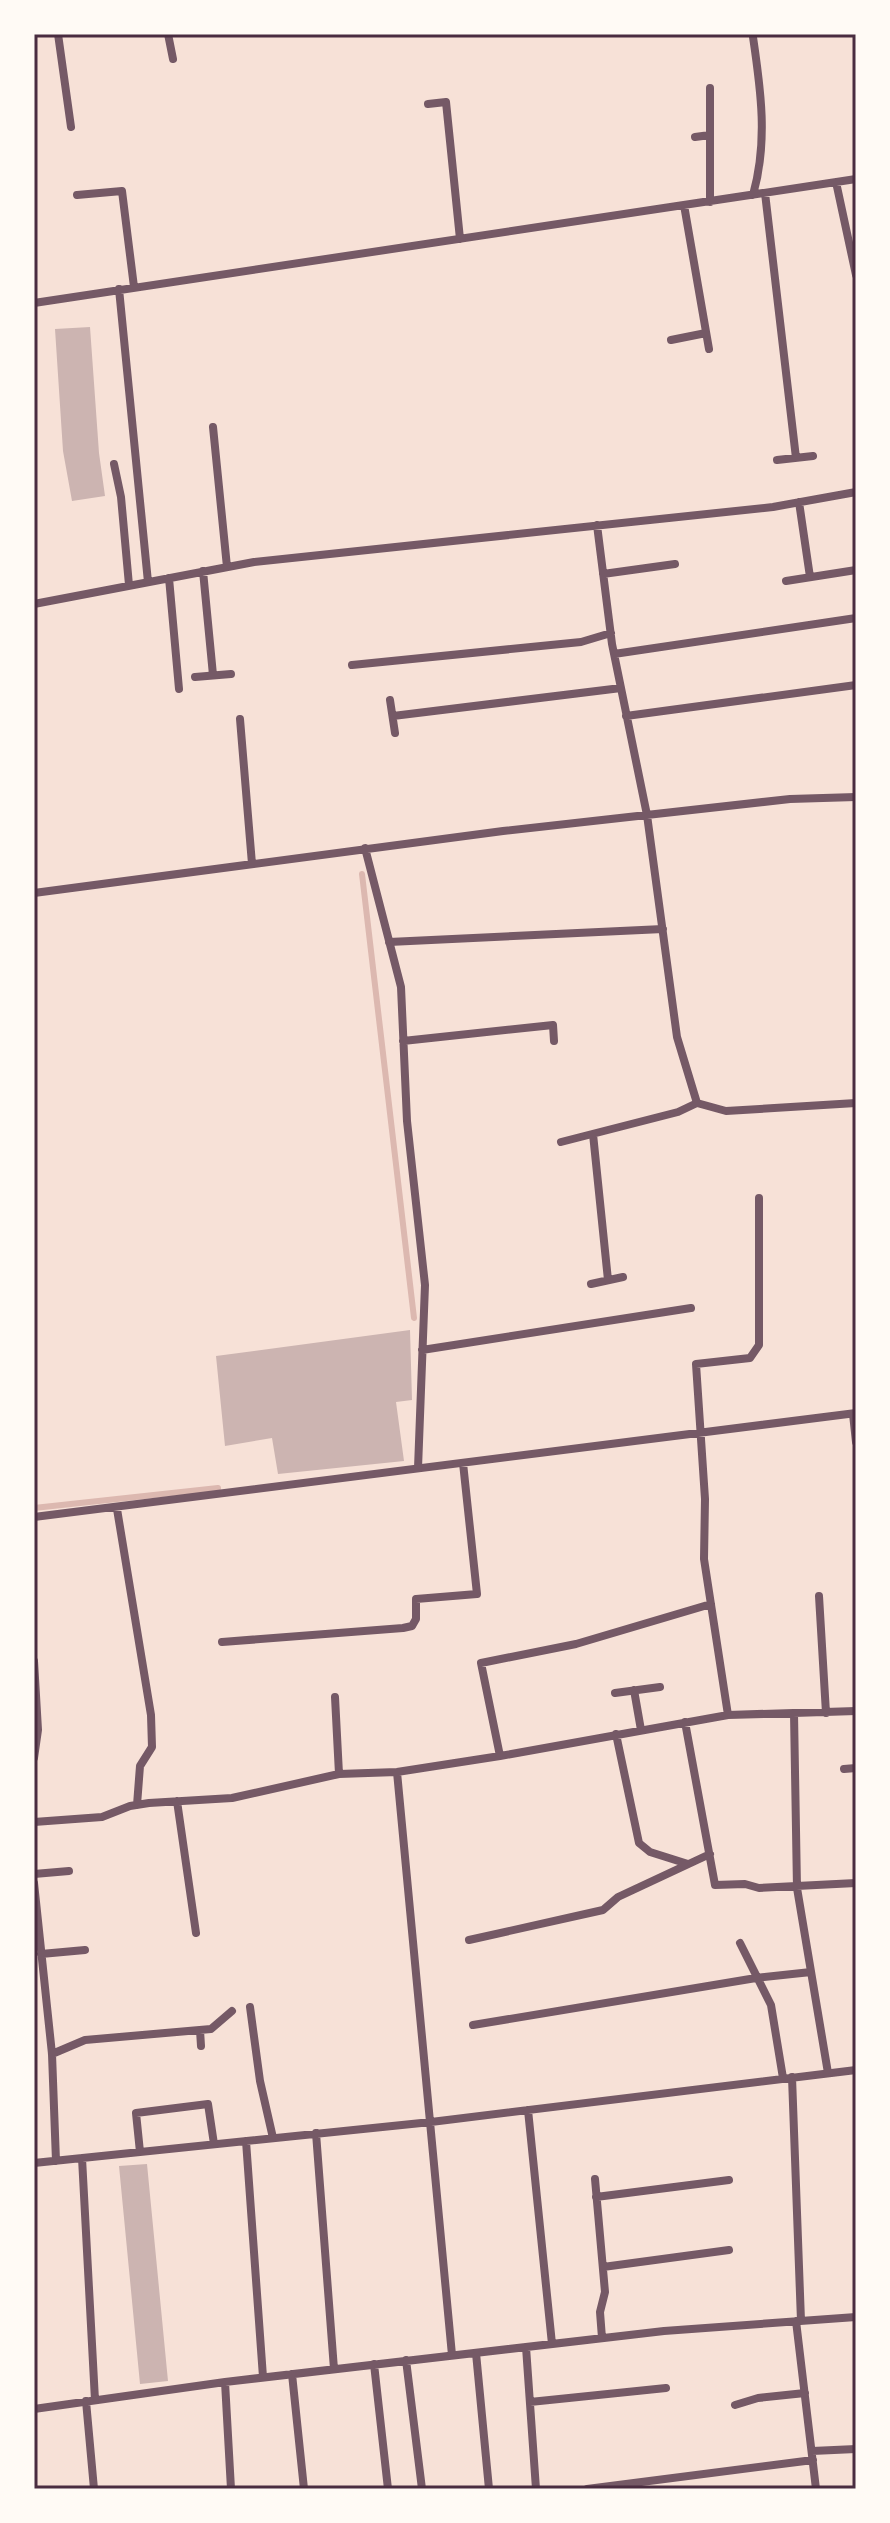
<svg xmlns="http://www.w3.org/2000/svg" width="890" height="2523" font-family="Manrope,sans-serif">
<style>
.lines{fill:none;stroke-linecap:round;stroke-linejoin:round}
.stream{stroke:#dcb8b0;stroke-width:6}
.building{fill:#ccb4b1}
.minor{stroke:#755966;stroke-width:8}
.neatline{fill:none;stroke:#4a2c40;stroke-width:3}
</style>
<rect width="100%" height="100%" fill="#f7e1d7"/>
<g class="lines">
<path class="stream" d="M362,874l52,444
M34,1508l184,-20"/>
</g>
<path class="building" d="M90,327l9,126 6,43 -33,5 -9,-50 -8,-122z
M410,1330l2,70 -16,2 8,59 -126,13 -6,-36 -47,8 -9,-90z
M147,2164l21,217 -28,3 -21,-218z"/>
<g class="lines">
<path class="minor" d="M58,34l13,93
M168,34l5,25
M753,37c8,54 15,105 0,158
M428,104l18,-2 14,137
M695,137l15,-2
M836,182l20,93
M765,193l31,265
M77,195l45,-4 12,96
M710,202v-114
M684,205l25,144
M119,289l29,293
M34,303l822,-124
M671,340l35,-7
M213,427l14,140
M777,460l36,-4
M114,464l7,33 8,88
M799,502l11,75
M597,525l15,119 35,171 30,222 20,66 29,8 130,-8
M203,571l10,104
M603,574l72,-10
M169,578l10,111
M786,581l70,-11
M34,604l220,-42 519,-55 83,-15
M614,654l242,-36
M352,665l229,-23 30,-9
M195,677l36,-3
M390,700l5,33
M393,716l228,-28
M626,716l230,-31
M240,719l12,145
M365,848l36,139 6,134 18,164 -7,183
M34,893l469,-62 287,-32 66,-2
M389,942l274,-13
M403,1041l150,-16 1,16
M593,1134l15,146
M561,1142l117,-30 19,-9
M591,1284l32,-7
M422,1350l269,-42
M853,1414l3,28
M117,1509l34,206 1,32 -12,19 -3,39
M34,1517l822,-104
M819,1596l7,117
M222,1642l181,-14 9,-2 4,-7v-20l61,-5 -14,-131
M34,1661l4,69 -4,28
M634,1690l7,40
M615,1693l45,-6
M335,1697l4,77
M794,1713l3,175 31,185
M728,1715l-24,-156 1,-60 -9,-135 54,-6 9,-13v-147
M685,1722l30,163 30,-1 14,4 97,-5
M616,1734l23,109 11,9 38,12
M500,1756l-19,-93 95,-19 135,-40
M844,1769l12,-1
M397,1772l55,583
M177,1801l19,132
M34,1822l68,-5 28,-11 19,-3 83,-5 107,-24 58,-2 103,-16 228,-41 128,-4
M34,1874l35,-3
M34,1883l18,171 4,107
M469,1940l134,-30 15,-13 92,-43
M740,1943l31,62 12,73
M41,1954l44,-4
M250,2007l10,74 13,57
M473,2025l283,-47 55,-6
M200,2030l1,16
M52,2054l33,-14 126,-11 21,-18
M792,2077l9,244
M528,2110l24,234
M316,2133l18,236
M246,2141l17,236
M140,2152l-4,-39 72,-9 6,40
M82,2158l13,242
M34,2163l397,-41 425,-52
M595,2179l10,113 -5,20 2,26
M596,2197l133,-17
M603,2267l126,-17
M796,2321l20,168
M526,2347l10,142
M476,2353l13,136
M406,2360l16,129
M374,2364l14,125
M292,2374l12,115
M225,2382l6,107
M86,2401l8,88
M530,2402l136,-14
M735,2405l23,-7 47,-5
M34,2409l191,-27 439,-51 192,-14
M812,2451l44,-2
M587,2489l226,-29"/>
</g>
<rect width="890" height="2523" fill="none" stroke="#fffaf5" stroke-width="72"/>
<rect x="36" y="36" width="818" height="2451" class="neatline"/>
</svg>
